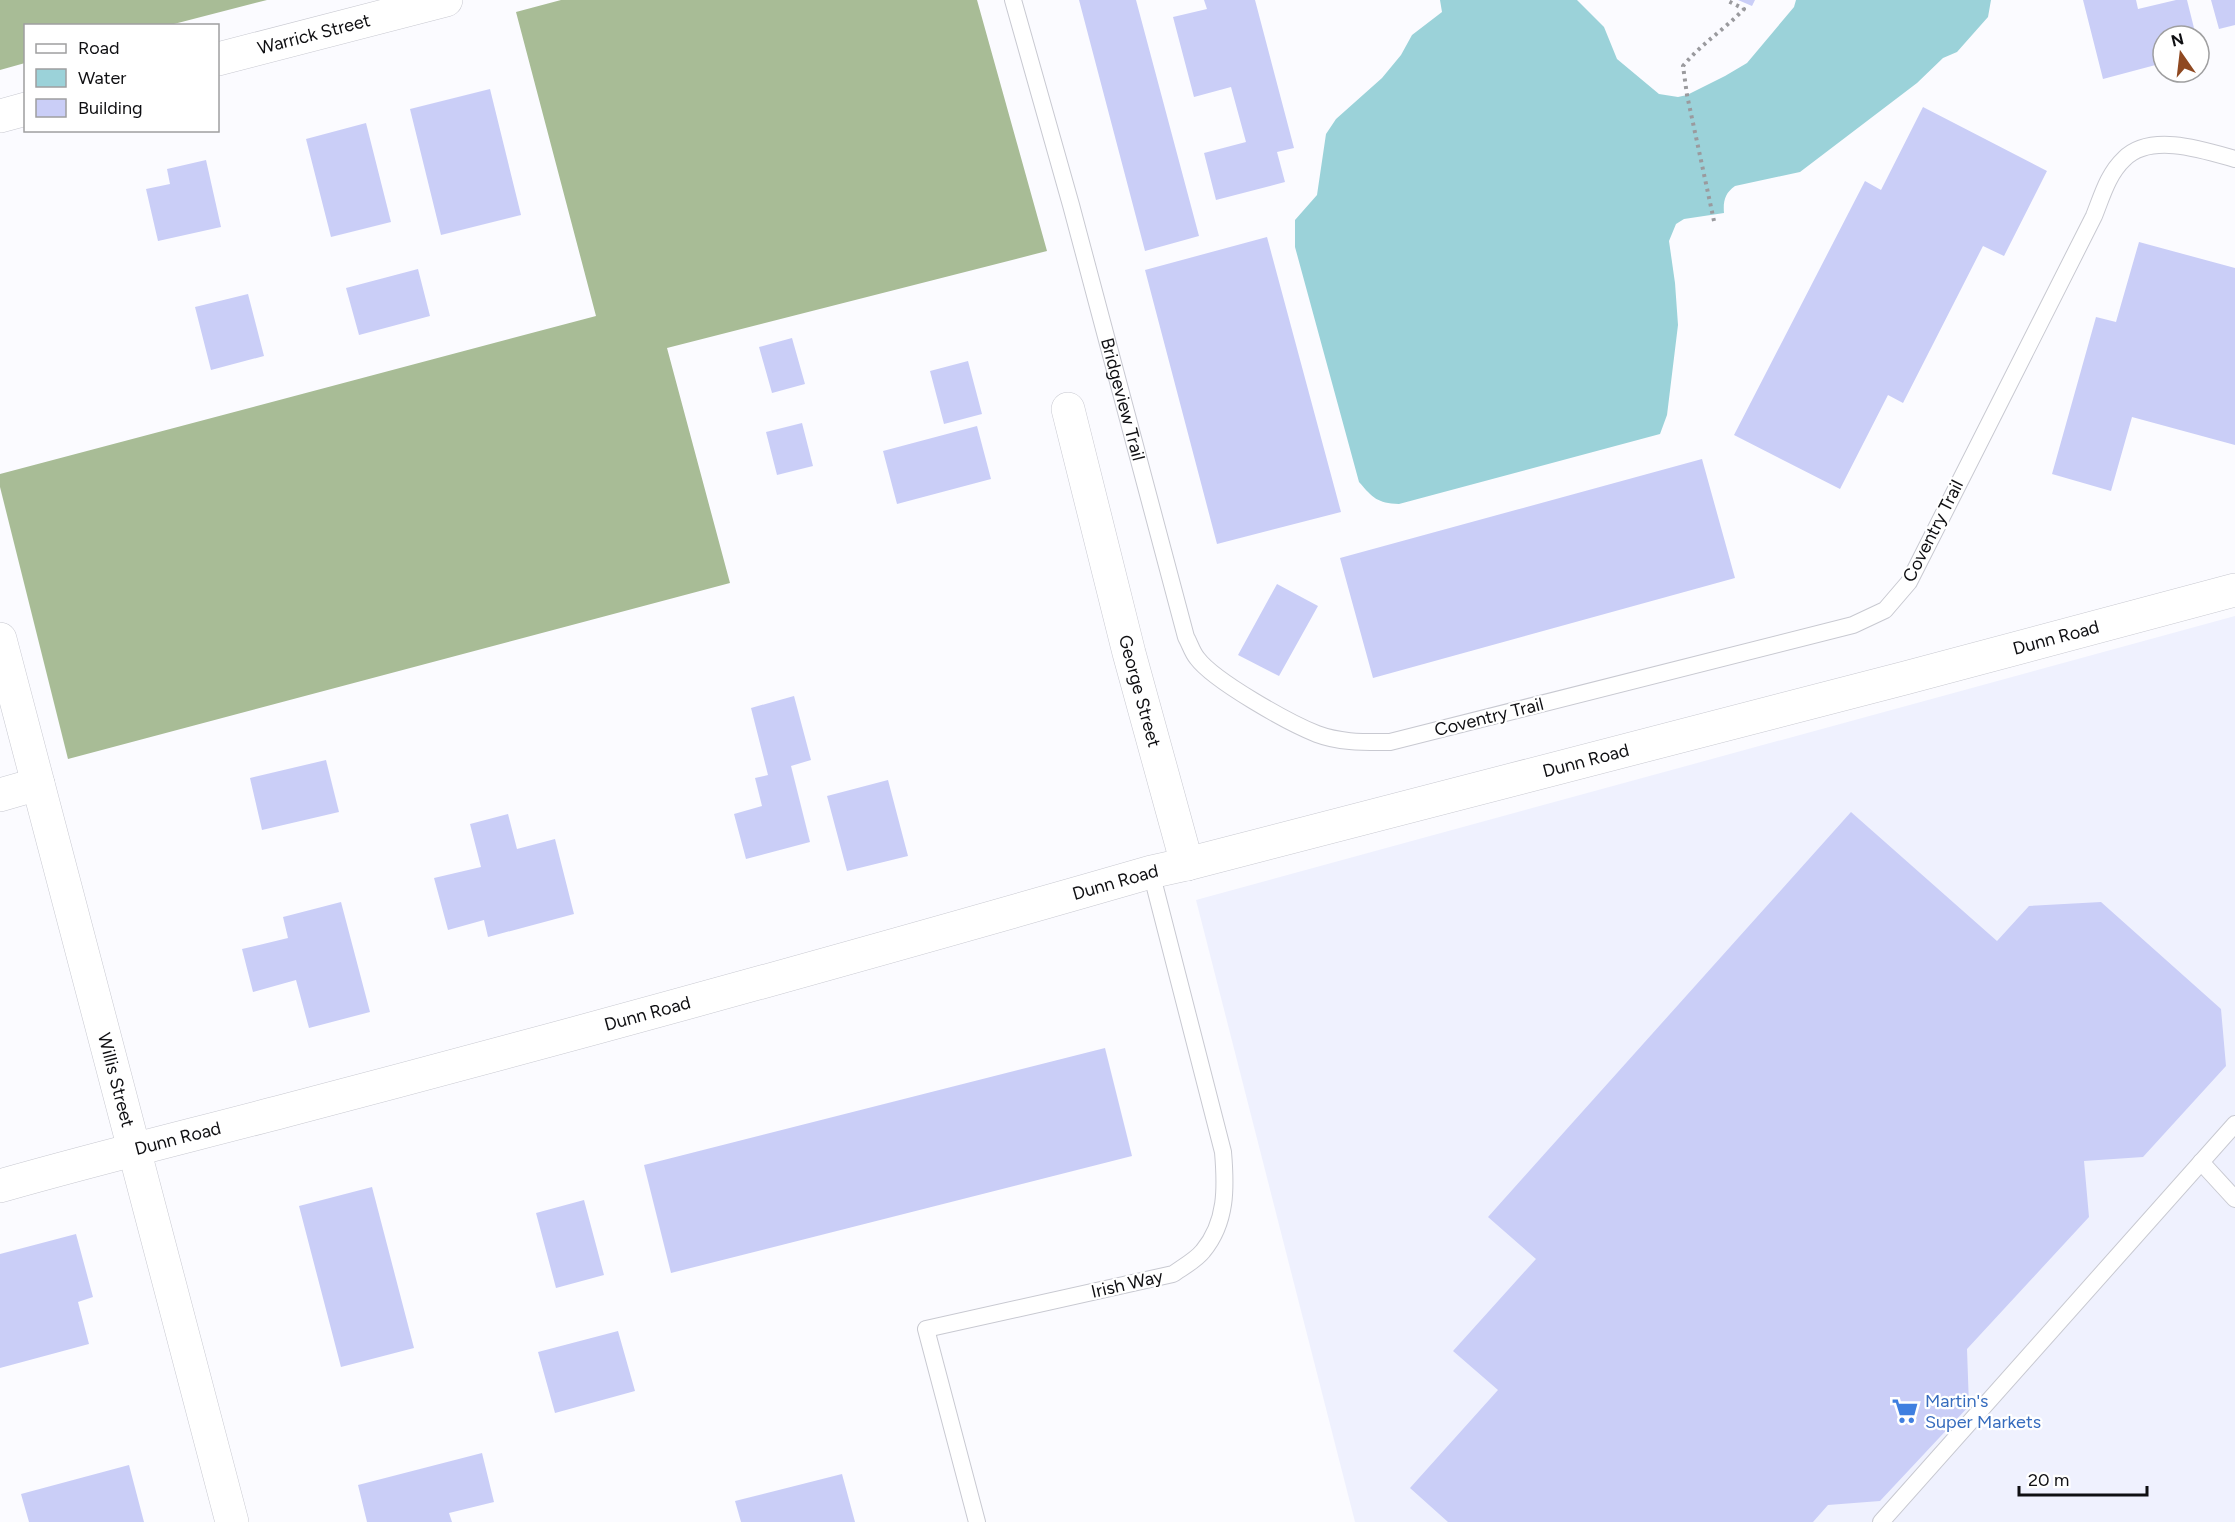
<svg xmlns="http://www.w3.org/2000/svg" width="2235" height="1522" font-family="Figtree,sans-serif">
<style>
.built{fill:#eff1fe}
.forest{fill:#a8bc96}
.water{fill:#9bd2d9}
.building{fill:#cacef7}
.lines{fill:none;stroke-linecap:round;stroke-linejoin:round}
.lane-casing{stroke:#c8c9d1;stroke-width:18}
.street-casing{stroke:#c8c9d1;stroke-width:34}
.path{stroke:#9a9a9e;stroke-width:4;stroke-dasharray:3 4.5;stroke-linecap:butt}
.lane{stroke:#fff;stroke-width:16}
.street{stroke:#fff;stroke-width:33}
.labels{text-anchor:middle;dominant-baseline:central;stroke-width:4.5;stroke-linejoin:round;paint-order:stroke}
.street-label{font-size:18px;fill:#0f0f12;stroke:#fff}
.shop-label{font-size:18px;fill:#366cbe;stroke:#fff;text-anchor:start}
</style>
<rect width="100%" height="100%" fill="#fbfbff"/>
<path class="built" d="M2235,616v906h-880l-159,-622z"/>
<path class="forest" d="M0,0h267l-97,25 -144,1 -1,37 -25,7z
M561,0h416l70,251 -380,97 63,235 -662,176 -68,-272v-13l596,-158 -80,-304z"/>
<path class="water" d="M1440,0h137l27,27 13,32 42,35 19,3 9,-2 38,-19 22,-13 47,-56 2,-7h195l-3,17 -31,35 -14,6 -26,25 -117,89 -65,14c-10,7 -12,15 -11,27l-40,6 -8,5 -7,17 6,42 3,42 -11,90 -7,19 -261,70c-22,-1 -26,-6 -40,-22l-64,-235v-27l22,-25 9,-61 10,-15 46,-41 19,-23 11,-20 30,-23z"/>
<path class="building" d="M1079,0h57l63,236 -54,15z
M1204,0h51l39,148 -17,4 8,30 -69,18 -12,-47 42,-11 -15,-55 -37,10 -21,-80 34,-8z
M1738,0h17l-3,6z
M2083,0h53l2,9 38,-9h11l9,36h-33v27l-60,16z
M2211,0h24v25l-16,4z
M490,89l31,126 -80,20 -31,-126z
M1923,107l124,64 -43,85 -21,-10 -80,157 -15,-8 -48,94 -106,-54 131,-254 16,9z
M366,123l25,99 -60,15 -25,-98z
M206,160l15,67 -63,14 -12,-52 24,-5 -3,-15z
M1267,237l74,275 -124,32 -72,-274z
M2139,242l96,26v177l-103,-28 -21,74 -59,-17 44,-157 20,5z
M418,269l12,47 -71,19 -13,-47z
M248,294l16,62 -53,14 -16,-63z
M792,338l13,46 -33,9 -13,-46z
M968,361l14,53 -38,10 -14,-53z
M802,423l11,43 -36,9 -11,-43z
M977,426l14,53 -94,25 -14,-53z
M1702,459l33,119 -362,100 -33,-120z
M1277,584l41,22 -39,70 -41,-21z
M794,696l17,64 -20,6 19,76 -64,17 -12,-45 28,-8 -7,-28 13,-3 -17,-67z
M326,760l13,52 -77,18 -12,-52z
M888,780l20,76 -61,15 -20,-75z
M1851,812l146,129 32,-35 72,-4 120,107 5,57 -83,91 -59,4 5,56 -122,132 2,57 -89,95 -52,4 -15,17h-365l-38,-34 88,-98 -45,-39 83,-92 -48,-42z
M508,814l9,35 38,-10 19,75 -86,23 -4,-17 -36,10 -14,-52 47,-11 -11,-43z
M341,902l29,110 -61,16 -13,-48 -43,12 -11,-43 46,-11 -5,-21z
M1105,1048l27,108 -461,117 -27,-108z
M372,1187l42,161 -73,19 -42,-161z
M584,1200l20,75 -48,13 -20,-75z
M76,1234l17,63 -15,5 11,42 -89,24v-114z
M618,1331l17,60 -80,22 -17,-61z
M482,1453l12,49 -45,11 3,9h-85l-9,-37z
M129,1465l15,57h-115l-8,-28z
M842,1474l13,48h-114l-6,-21z"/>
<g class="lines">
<g class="lane-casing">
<g id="lane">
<path id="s1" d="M1013,0l58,205 115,432c4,7 6,15 11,21 17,23 92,65 120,76 24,9 48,8 73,8l463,-117 32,-15 24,-28 185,-366c8,-20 14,-42 30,-57 26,-27 80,-9 111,0"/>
<path d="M2201,1162l34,37"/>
<path d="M977,1522l-51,-193 247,-55c10,-7 23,-14 30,-23 24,-29 23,-64 20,-99l-72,-280"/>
<path d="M1881,1522l354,-398"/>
</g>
</g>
<g class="street-casing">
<g id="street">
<path id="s2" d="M218,59l228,-59"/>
<path d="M0,116l26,-7"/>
<path id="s3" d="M1068,409l61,244 58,211"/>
<path id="s4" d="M0,639l232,883"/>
<path d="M0,795l38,-11"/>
<path id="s5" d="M0,1186c94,-27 189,-50 284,-75 290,-76 579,-156 867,-239l36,-8 718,-186 330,-88"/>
</g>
</g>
<path class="path" d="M1714,221l-27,-126 -4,-29c19,-23 41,-36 61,-57l-18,-9"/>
<use href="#lane" class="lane"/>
<use href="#street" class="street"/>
</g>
<defs>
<g id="supermarket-bare" transform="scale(2.07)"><path d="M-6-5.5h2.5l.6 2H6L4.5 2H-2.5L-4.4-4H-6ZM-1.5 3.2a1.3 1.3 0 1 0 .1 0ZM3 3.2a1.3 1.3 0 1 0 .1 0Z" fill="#3f7fe0" stroke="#fff" stroke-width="2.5" paint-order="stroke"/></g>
</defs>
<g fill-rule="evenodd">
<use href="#supermarket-bare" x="1905" y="1411"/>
</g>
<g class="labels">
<g class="street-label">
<text stroke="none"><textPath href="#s2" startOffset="99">Warrick Street</textPath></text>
<text stroke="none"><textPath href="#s1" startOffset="414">Bridgeview Trail</textPath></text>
<text transform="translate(1933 531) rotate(-63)">Coventry Trail</text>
<text stroke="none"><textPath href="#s5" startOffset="2128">Dunn Road</textPath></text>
<text stroke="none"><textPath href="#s3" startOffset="291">George Street</textPath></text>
<text transform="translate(1489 717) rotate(-14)">Coventry Trail</text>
<text stroke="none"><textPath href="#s5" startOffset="1642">Dunn Road</textPath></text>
<text stroke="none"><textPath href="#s5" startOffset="1156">Dunn Road</textPath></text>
<text stroke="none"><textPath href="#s5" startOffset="670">Dunn Road</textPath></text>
<text stroke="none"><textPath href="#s4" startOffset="456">Willis Street</textPath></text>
<text stroke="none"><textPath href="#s5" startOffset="184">Dunn Road</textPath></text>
<text transform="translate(1127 1284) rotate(-13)">Irish Way</text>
</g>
<g class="shop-label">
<text x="1925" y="1401">Martin's<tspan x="1925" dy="21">Super Markets</tspan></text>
</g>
</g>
<rect x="24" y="24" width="195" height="108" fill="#ffffff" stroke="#9f9fa0" stroke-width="1.5"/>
<rect x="36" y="44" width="30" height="9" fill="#ffffff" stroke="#9f9fa0" stroke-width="1.5"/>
<text x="78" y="54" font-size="18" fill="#0f0f12">Road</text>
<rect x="36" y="69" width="30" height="18" fill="#9bd2d9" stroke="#9f9fa0" stroke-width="1.5"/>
<text x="78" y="84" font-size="18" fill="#0f0f12">Water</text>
<rect x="36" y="99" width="30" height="18" fill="#cacef7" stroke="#9f9fa0" stroke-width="1.5"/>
<text x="78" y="114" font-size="18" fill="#0f0f12">Building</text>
<g transform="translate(2181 54) rotate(346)"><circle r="28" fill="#ffffff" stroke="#9f9fa0" stroke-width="1.5"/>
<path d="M0-4.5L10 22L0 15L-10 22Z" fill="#8f4921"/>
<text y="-9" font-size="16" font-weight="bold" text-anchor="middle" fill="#0f0f12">N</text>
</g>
<path d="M2019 1486v9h128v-9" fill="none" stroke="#0f0f12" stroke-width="3"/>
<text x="2028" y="1486" font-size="18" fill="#0f0f12" stroke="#ffffff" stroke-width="4.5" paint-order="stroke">20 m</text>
</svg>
